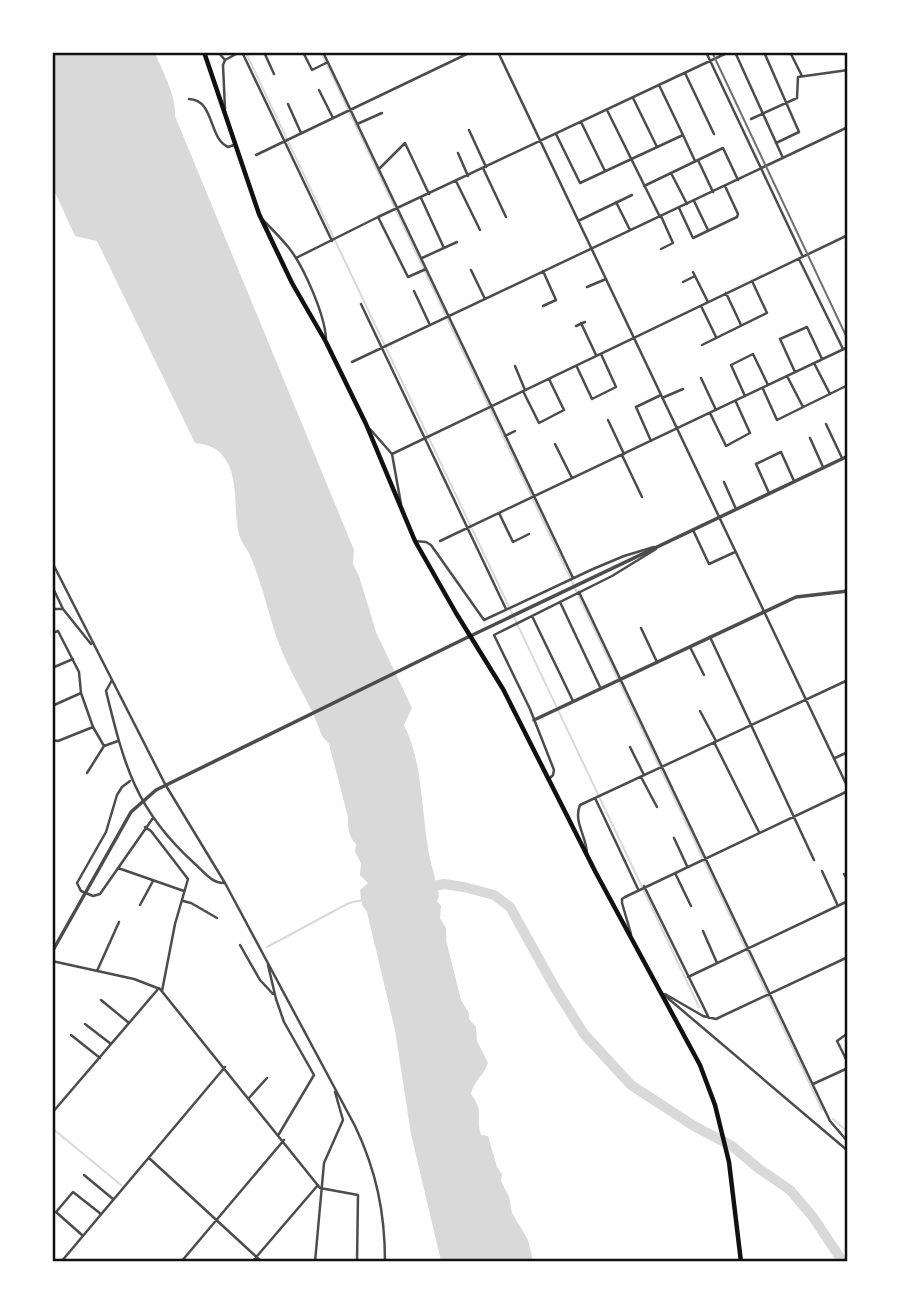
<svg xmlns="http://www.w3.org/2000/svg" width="900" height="1314" font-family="'Work Sans',sans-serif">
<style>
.water{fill:#d9d9d9}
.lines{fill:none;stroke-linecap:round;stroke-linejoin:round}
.stream{stroke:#d9d9d9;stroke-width:2}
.river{stroke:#d9d9d9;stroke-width:10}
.minor{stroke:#4c4c4c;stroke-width:2.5}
.tertiary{stroke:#4c4c4c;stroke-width:3.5}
.primary{stroke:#111;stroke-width:4.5}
.tram{stroke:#707070;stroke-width:2}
.neatline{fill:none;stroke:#111;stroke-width:2.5}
</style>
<rect width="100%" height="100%" fill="#fff"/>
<path class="water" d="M52,53h103c8,20 21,41 20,63l179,434 -1,14 6,12 17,56 36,76 -8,17c20,40 17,91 26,134 3,12 7,24 9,37l-2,5 4,5 -1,12 6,10v12l15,60 8,13v6l7,8 1,14 11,22c-4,12 -15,19 -17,31 14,19 4,22 10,41l7,1 9,31 5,7 -1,7 8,16 3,16 16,27 5,21h-92l-30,-127 -16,-104 -28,-118 -5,-7 -2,-15 8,-7 -8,-8 1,-12 -6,-11 1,-8c-8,-7 -8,-18 -8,-27l-19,-73 -7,-8c-10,-30 -29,-57 -41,-87 -12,-30 -17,-61 -30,-91 -3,-9 -10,-15 -12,-24 -6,-23 0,-53 -13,-74 -7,-12 -17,-15 -31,-17l-98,-202 -22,-5 -22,-48z"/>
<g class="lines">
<path class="stream" d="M321,52l501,1058
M247,55l452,952
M267,947l82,-44 14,-3
M833,1119l15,13
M52,1128l69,57"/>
<path class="river" d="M424,888l20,-4 20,3 30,8 16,12 45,81 29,46 47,51 63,41 38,20 26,22 32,22 23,27 30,45"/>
<path class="minor" d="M218,52l7,8
M242,52l90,189
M264,52l10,22
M303,52l9,18 14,-7
M323,52l250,526
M498,52l350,736
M706,52l96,203
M735,52l48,106
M764,52l35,80 -23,11
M790,52l12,24
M225,60l-2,5 2,44
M225,60l15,-8
M685,73l29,61
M319,90l14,28
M633,98l24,49
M189,99c26,1 19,39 39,48l6,-2
M288,104l13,29
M607,110l53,107
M751,119l46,-21 1,-21 50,-7
M581,122l24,49
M357,124l25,-11
M469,130l17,37
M556,134l24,49 103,-48 -24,-50
M683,135l12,26
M458,153l10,23
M256,155l215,-103
M698,160l15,32
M483,168l23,49
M379,169l26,-26 24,51
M671,173l16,31
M456,181l24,49
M644,186l79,-38 15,32
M421,198l23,50
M694,201l14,29
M616,202l14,28
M679,208l14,30 44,-21 1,-3 -13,-28
M661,216l12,27 -12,6
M378,217l30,60 18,-8
M263,220c9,9 18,18 26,28 15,19 36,67 37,91
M578,221l54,-26
M296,258l82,-41 351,-165
M422,258l35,-16
M799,259l44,90
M471,270l14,29
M693,272l15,30
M683,282l12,-6
M587,287l19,-8
M414,291l15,32
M726,293l15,32
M361,304l145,305
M543,306l13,-6 -13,-29
M701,306l15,31
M581,323l15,32
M576,326l9,-4
M702,345l65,-32 -15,-32
M352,362l496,-235
M814,363l16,31
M515,366l10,24
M577,367l15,32 24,-12 -15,-33
M795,372l-15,-33 27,-12 15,32
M787,376l16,31
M701,378l15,32
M763,389l14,31 71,-35
M523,391l16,32 25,-13 -15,-31
M745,396l-14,-31 22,-11 15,31
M662,398l21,-9
M710,413l16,33 24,-13 -14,-31
M608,420l16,34
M826,424l16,34
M370,429l22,25 9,50
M505,436l10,-5
M810,438l13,29
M651,441l-15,-34 25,-12
M555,444l17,34
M392,454l456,-219
M622,455l20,42
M724,482l12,27
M769,493l-13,-29 25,-12 13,29
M499,513l14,29 16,-8
M693,530l16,34 26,-12
M415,541l11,1 5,3 53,75 109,-51 31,-13 30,-9
M440,541l408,-194
M52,562l113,222 60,99 130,243c21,44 30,86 30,136
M52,586l11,23 28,35
M579,592l251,529 18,21
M560,602l40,85
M52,609h11
M532,616l41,85
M641,628l16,34
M52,633l6,-2 21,41 2,21 12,34 11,19
M710,637l104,223
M690,647l14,28
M52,668l21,-9
M112,680l-6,11c18,73 29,119 88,172 9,8 18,21 31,20
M52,706l29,-13
M700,711l16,30
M52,740l6,1 35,-14
M714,742l45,90
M630,747l14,28
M835,758l13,-6
M87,773l17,-27 14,-5
M641,777l16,30
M548,780l5,-5 1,-5 -24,-61 -36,-74 118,-59 44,-27
M130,781l-8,6 -5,8 -11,37 -29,51 4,8 12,5 7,-2 53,-76
M595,798l43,91
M145,827l6,4 37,48 -13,45 -13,67
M674,838l13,28
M587,854c0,-17 -14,-32 -7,-49l268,-125
M118,868l66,23
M822,871l16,35
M675,873l16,33
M844,874l4,6
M644,886l65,132
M183,901l8,2 26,15
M140,905l13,-24
M703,931l14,32
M631,934l-9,-31v-4l3,-2 223,-106
M240,945l20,35 13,14
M52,961l82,18 26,10 160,199 38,7 -1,67
M268,965l8,34 8,23 30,53 -35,59
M97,971l22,-49
M688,977l160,-76
M663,994l185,157
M665,994l38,22 13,3 132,-62
M101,1000l28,23
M85,1024l26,20
M848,1033l-11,8 11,22
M71,1035l29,23
M813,1084l35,-16
M249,1098l18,-20
M52,1113l107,-125
M149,1158l113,104
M84,1175l29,24
M82,1235l-26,-23 17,-20 28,22
M61,1262l164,-195
M181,1262l103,-122
M252,1262l66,-77
M315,1262l9,-99 19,-43 -8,-28"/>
<path class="tertiary" d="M534,720l262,-123 52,-6
M52,952l79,-140 25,-22 308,-151 384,-183"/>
<path class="primary" d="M204,52l55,162 33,69 34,59 40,82 49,117 41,72 47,76 93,184 104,192 15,40 14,57 12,100"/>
<path class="tram" d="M712,52l136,288"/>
</g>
<rect width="900" height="1314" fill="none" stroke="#ffffff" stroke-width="108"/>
<rect x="54" y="54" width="792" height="1206" class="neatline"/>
</svg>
